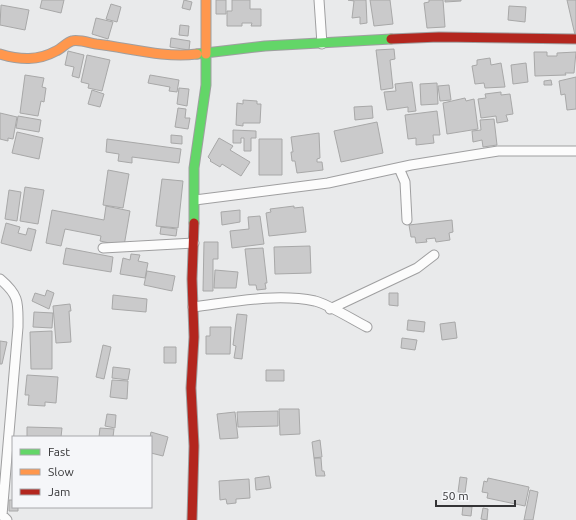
<svg xmlns="http://www.w3.org/2000/svg" width="576" height="520" font-family="Ubuntu,sans-serif">
<style>
.building{fill:#cacacb;stroke:#a8a8a8}
.lines{fill:none;stroke-linecap:round;stroke-linejoin:round}
.street-casing{stroke:#9f9fa0;stroke-width:11}
.fast-casing{stroke:#9f9fa0;stroke-width:11}
.slow-casing{stroke:#9f9fa0;stroke-width:11}
.jam-casing{stroke:#9f9fa0;stroke-width:11}
.street{stroke:#fcfcfc;stroke-width:9}
.fast{stroke:#63d668;stroke-width:9}
.slow{stroke:#ff974d;stroke-width:9}
.jam{stroke:#b3261e;stroke-width:9}
</style>
<rect width="100%" height="100%" fill="#e9eaeb"/>
<path class="building" d="M42,0h22l-3,13 -21,-5z
M184,0l8,2 -2,8 -8,-2z
M216,0h10v14h-10z
M232,0h18v9h11v17h-10l1,-3h-10v3h-15v-15h5z
M348,0h18l1,23 -7,1v-7l-8,1 2,-17z
M370,0h20l3,24 -19,2z
M429,0h14l2,27 -18,1 -3,-25 5,-1z
M445,0h16v1l-16,1z
M567,0h9v34l-1,1z
M111,4l10,3 -4,15 -11,-3z
M1,5l28,5 -4,20 -25,-5z
M509,6l17,1 -1,15 -17,-2z
M96,18l17,4 -5,17 -16,-5z
M180,25l9,1 -1,10 -9,-1z
M171,38l19,3 -1,9 -19,-3z
M394,49l1,10 -5,1 3,28 -12,2 -5,-40z
M68,51l16,4 -5,23 -7,-2 2,-9 -9,-2z
M534,52h13v4h10v-3l19,-1 -2,21h-9l1,2 -31,1z
M87,55l23,5 -8,31 -14,-3 1,-4 -8,-2z
M490,58l1,7 10,-2 4,24 -20,1 -1,-5 -9,1 -3,-18 5,-1v-5z
M526,63l2,19 -15,2 -2,-19z
M25,75l19,3 -2,9 4,1 -2,14 -3,-1 -3,15 -18,-3z
M150,75l29,5 -2,12 -8,-1 1,-4 -22,-4z
M576,77v32l-9,1 -2,-16 -4,1 -2,-14z
M551,80l1,5h-8v-4z
M412,82l4,29 -8,1v-5l-21,3 -3,-18 12,-1 -1,-7z
M437,83l1,21 -17,1 -1,-21z
M449,85l2,15 -11,1 -2,-15z
M179,88l10,1 -2,17 -10,-2z
M92,90l12,4 -4,13 -12,-3z
M501,92v3l9,-1 3,20 -7,1 2,6 -11,2 -1,-7 -15,2 -3,-19 8,-1 -1,-4z
M465,98l1,3 8,-2 4,30 -31,5 -4,-31z
M243,100l14,1v3h4l-1,19h-17v3l-7,-1 1,-22 6,1z
M372,106l1,12 -18,2 -1,-13z
M178,108l8,1 -1,9h5l-2,11 -13,-2z
M437,111l3,24h-7l1,8 -18,2v-7l-8,1 -3,-24z
M0,113l17,4 -4,22 -5,-1v3l-8,-2z
M18,116l23,4 -2,12 -23,-4z
M494,119l3,26 -14,2 -1,-7 -9,2 -1,-11 9,-1 -1,-10z
M377,122l6,31 -42,9 -7,-31z
M233,130l23,1v7h-5v13h-7v-13h-3v5h-8z
M17,132l26,6 -4,21 -27,-6z
M319,133l1,25 -3,1v3h5l1,8 -26,3 -2,-12h-3l-1,-9h2l-2,-15z
M171,135l11,1v8l-11,-1z
M219,138l14,8 -3,4 20,12 -9,14 -19,-12 -2,3 -10,-6 1,-1 -3,-3z
M107,139l74,10 -2,14 -47,-6v6l-14,-2 1,-7 -13,-2z
M259,139h23v36h-23z
M108,170l21,4 -6,34 -20,-3z
M162,179l21,2 -5,47 -22,-2z
M25,187l19,3 -6,34 -18,-3z
M9,190l12,2 -4,29 -12,-2z
M106,206l24,5 -6,35 -24,-5 1,-5 -36,-7 -4,17 -15,-3 6,-33 52,10z
M294,206v2l9,-1 3,25 -37,4 -3,-23 5,-1 -1,-3z
M240,210v12l-18,3 -1,-13z
M260,216l4,28 -32,4 -2,-17 19,-2 -1,-12z
M452,220l1,12 -4,1 1,7 -14,2 -1,-4 -9,1 1,3 -11,1 -1,-6h-4l-2,-12z
M6,223l14,4 -2,6 8,2 2,-7 8,2 -5,21 -30,-8z
M161,227l16,2 -1,7 -16,-2z
M204,242h14v17h-5v32h-10z
M310,246l1,27 -36,1 -1,-27z
M66,248l47,9 -2,15 -48,-8z
M263,248l4,35h-2l1,6 -9,1 -1,-5h-7l-4,-36z
M131,254l9,1 -2,6 10,2 -3,15 -25,-4 3,-16 7,2z
M215,270l23,2 -2,16h-22z
M147,271l28,5 -3,15 -28,-6z
M47,290l7,3 -5,16 -17,-8 3,-8 10,3z
M389,293h9v13l-9,-1z
M113,295l34,4 -1,13 -34,-3z
M70,304l1,7h-2l2,31 -15,1 -3,-37z
M34,312l19,1 -1,15 -19,-1z
M237,314l10,1 -5,44 -8,-1 2,-12 -3,-1z
M408,320l17,2 -1,10 -17,-2z
M455,322l2,16 -15,2 -2,-16z
M210,327h21l-1,27h-24v-18h4z
M52,331v38h-21l-1,-37z
M402,338l15,2 -2,10 -14,-2z
M0,341l7,1 -5,22h-2z
M103,345l8,2 -7,32 -8,-2z
M164,347h12v16h-12z
M113,367l17,2 -2,11 -16,-2z
M266,370h18v11h-18z
M27,375l31,2 -2,26 -11,-1v4l-17,-1 1,-10h-4z
M112,380l16,1 -1,18 -17,-2z
M279,409h20l1,25 -20,1z
M278,411v15l-40,1 -1,-15z
M235,412l3,26 -18,1 -3,-25z
M107,414l9,1 -1,13 -10,-2z
M27,427l35,1 -1,9h-34z
M100,428l14,1 -1,8h-14z
M151,432l17,5 -5,19 -12,-3 -1,-16z
M320,440l2,17 -8,1 -2,-16z
M314,458h7l1,13h2l1,5h-9z
M269,476l2,12 -15,2 -1,-12z
M460,477l7,1 -2,15 -7,-1z
M488,478l41,9 -4,19 -38,-8 1,-5 -6,-1 2,-11 3,1z
M249,479l1,19 -14,1v4l-9,1 -1,-5 -6,1 -1,-19z
M530,490l8,2 -5,28h-9z
M9,500h4v7h5v4h-9z
M463,506l9,1 -1,9 -9,-1z
M483,508l5,1 -1,11 -6,-1z"/>
<g class="lines">
<g class="street-casing">
<path id="street" d="M319,0l3,44
M399,168l6,14 2,38
M195,200l133,-17 83,-18 87,-14h78
M103,248l91,-5
M0,279c20,17 18,24 18,48l-16,188 5,5
M193,307c40,-5 83,-14 122,-6 13,3 38,19 52,26
M330,309l87,-41 17,-13"/>
</g>
<g class="fast-casing">
<path id="fast" d="M197,54l68,-8 126,-7
M194,223v-55l12,-83v-31"/>
</g>
<g class="slow-casing">
<path id="slow" d="M206,0v54
M0,54c20,6 38,7 56,-3 5,-2 11,-9 16,-10 6,-2 18,2 24,3 34,4 66,14 101,10"/>
</g>
<g class="jam-casing">
<path id="jam" d="M391,39l48,-2 137,2
M192,520l2,-74 -3,-58 3,-51 -2,-58 2,-56"/>
</g>
<use href="#street" class="street"/>
<use href="#fast" class="fast"/>
<use href="#slow" class="slow"/>
<use href="#jam" class="jam"/>
</g>
<rect x="12" y="436" width="140" height="72" fill="#f5f6f9" stroke="#a8a8ab"/>
<rect x="20" y="449" width="20" height="6" fill="#63d668" stroke="#a8a8ab"/>
<text x="48" y="456" font-size="12" fill="#343436">Fast</text>
<rect x="20" y="469" width="20" height="6" fill="#ff974d" stroke="#a8a8ab"/>
<text x="48" y="476" font-size="12" fill="#343436">Slow</text>
<rect x="20" y="489" width="20" height="6" fill="#b3261e" stroke="#a8a8ab"/>
<text x="48" y="496" font-size="12" fill="#343436">Jam</text>
<path d="M436 500v6h79v-6" fill="none" stroke="#343436" stroke-width="2"/>
<text x="442" y="500" font-size="12" fill="#343436" stroke="#f5f6f9" stroke-width="3" paint-order="stroke">50 m</text>
</svg>
